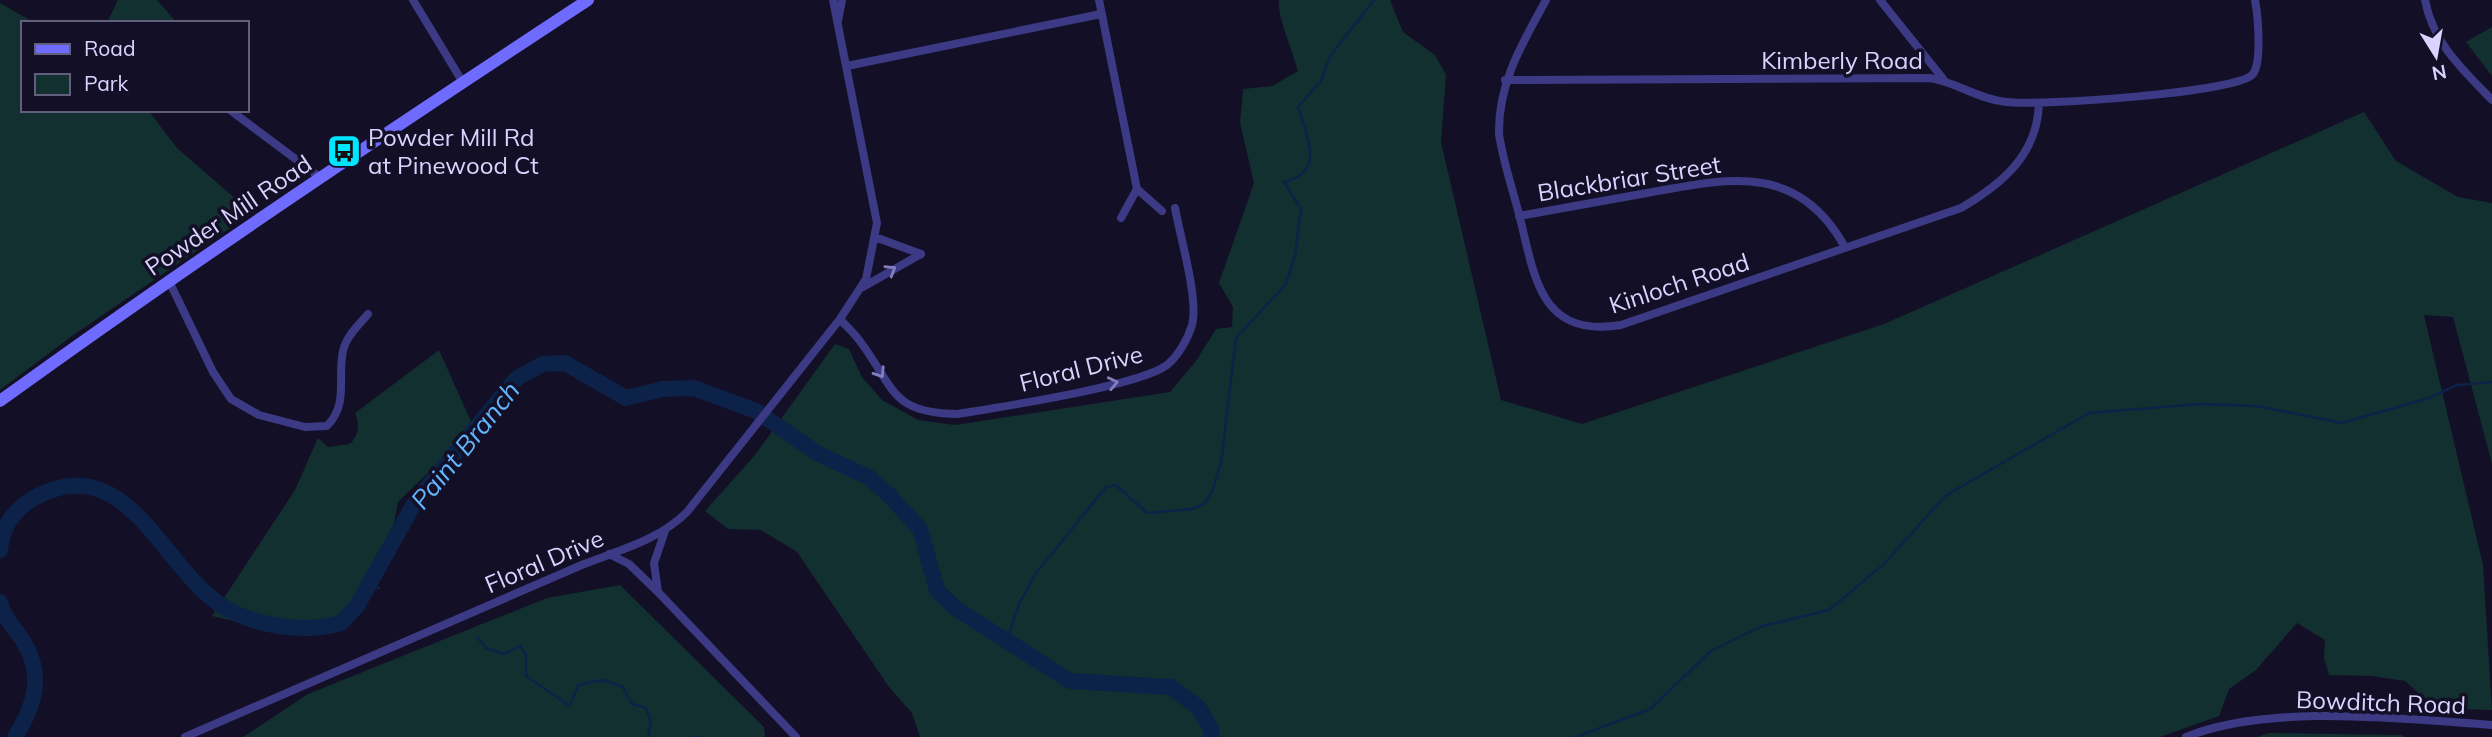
<svg xmlns="http://www.w3.org/2000/svg" width="2492" height="737" font-family="Mulish,sans-serif">
<style>
.green{fill:#12302f}
.lines{fill:none;stroke-linecap:round;stroke-linejoin:round}
.stream{stroke:#0c2248;stroke-width:2.5}
.river{stroke:#0c2248;stroke-width:16}
.minor{stroke:#3d3a85;stroke-width:8}
.secondary{stroke:#6f6bff;stroke-width:12}
.oneway{stroke:#837fbc}
.labels{text-anchor:middle;dominant-baseline:central;stroke-width:7;stroke-linejoin:round;paint-order:stroke}
.street-label{font-size:24px;fill:#d9d4ff;stroke:#130f26}
.poi-label{font-size:24px;fill:#d9d4ff;stroke:#130f26;text-anchor:start}
.water-label{font-size:26px;font-style:italic;fill:#62b6ff;stroke:#130f26}
</style>
<rect width="100%" height="100%" fill="#130f26"/>
<path class="green" d="M118,0h39l20,23h-70z
M1279,0h111l13,32 32,23 11,20 -5,67 60,258 81,24 302,-100 480,-212 32,49 62,36 34,6v261l-39,-147 -29,-2 59,250 9,145 -37,-1 -31,-11 -19,-17 -33,-5 -43,-1 -5,-17 1,-18 -28,-17 -41,47 -27,19 -10,27 -59,21h-1240l-8,-24 -23,-26 -92,-135 -36,-22 -33,-1 -23,-18 50,-56 80,-111 14,5 13,28 20,23 36,20 37,5 215,-33 26,-31 20,-32 16,-2 1,-20 -14,-24 35,-100 -14,-60 3,-34 29,-3 26,-15c-5,-20 -21,-54 -19,-71z
M0,3l35,20h-12v87h125l29,38 75,65 -180,123 -72,54z
M2492,27v49l-26,-34z
M439,350l35,78 -76,74 -13,69 -28,41 -70,21 -75,-17 83,-126 23,-52 10,9 22,-3c9,-10 10,-18 5,-31z
M620,585l144,142 1,10h-522l65,-43 239,-96z
M2269,733l132,2 4,2h-148z"/>
<g class="lines">
<path class="stream" d="M369,585l10,3
M477,637l9,11 18,6 16,-8 6,9v21l44,30 8,-21 25,-5 20,7 9,17 14,4 5,14 -3,15
M1006,642l14,-40 16,-29 70,-86 10,-2 31,28 45,-4 12,-5 8,-12 9,-29 15,-125 50,-54 9,-28 6,-47 -17,-27c43,-10 22,-46 14,-75l23,-26 9,-25 44,-56
M695,737h4
M1576,737l74,-28 61,-58 51,-25 67,-16 55,-46 61,-68 144,-83 111,-9 57,2 85,17 87,-25 28,-13 35,-3"/>
<path class="river" d="M0,550c2,-25 16,-43 38,-54 87,-45 123,67 180,107 32,23 86,31 123,20l16,-17 58,-104 102,-124 26,-14 22,-1 61,35 36,-9 32,-1 62,23 61,42 53,25 21,19 29,32 17,61 18,18 115,73 101,6 28,21 12,21 1,8
M0,602c4,17 16,27 25,42 19,34 9,63 -10,93"/>
<path class="minor" d="M413,0l49,81
M1099,0l38,189 25,22
M1546,0c-24,44 -48,83 -47,134 4,28 14,56 21,84 15,61 21,120 101,107l340,-117c41,-24 76,-53 78,-104
M1880,0l64,80
M2425,0c8,43 37,69 67,100
M838,21l4,-21
M847,66l254,-52
M1505,80l425,-2c26,4 48,21 76,24 31,4 232,-9 247,-28 9,-12 5,-58 2,-74
M230,110l91,68
M1519,216c43,-8 85,-15 128,-23 82,-15 150,-31 198,54
M1121,218l16,-29
M875,237l46,17
M169,281l44,91 18,27 28,16 46,12 22,-1c22,-22 10,-48 16,-75 3,-15 16,-26 25,-37
M863,287l58,-33
M840,319c7,8 16,16 22,25 33,45 29,69 96,70 42,-7 181,-28 209,-49 11,-9 21,-26 25,-40 7,-25 -12,-89 -17,-117
M665,531l-11,32 4,29 138,145
M609,554l20,10 29,28
M185,737l399,-173c36,-14 75,-24 103,-52l153,-193 26,-40 11,-56 -44,-223
M2186,737c84,-34 216,-18 306,-12"/>
<path class="secondary" d="M0,401c192,-139 390,-271 588,-401"/>
</g>
<defs><path id="oneway-chevron" d="M-2-3.5L2.5 0L-2 3.5" fill="none" stroke-width="1.6" stroke-linecap="round" stroke-linejoin="round" transform="scale(1.75)"/></defs>
<g class="oneway">
<use href="#oneway-chevron" transform="translate(891 270) rotate(-31)"/>
<use href="#oneway-chevron" transform="translate(880 373) rotate(57)"/>
<use href="#oneway-chevron" transform="translate(1113 383) rotate(-12)"/>
</g>
<defs>
<g id="bus-square" transform="scale(1.75)"><rect x="-9" y="-9" width="18" height="18" rx="4" fill="#00e5ff" stroke="#130f26"/><path d="M-5-6H5V4H4V6H2V4H-2V6H-4V4H-5ZM-3.5-4V0h7V-4ZM-3.5 1.2v1.5H-2V1.2ZM2 1.2v1.5H3.5V1.2Z" fill="#111"/></g>
</defs>
<g fill-rule="evenodd">
<use href="#bus-square" x="344" y="151"/>
</g>
<g class="labels">
<g class="street-label">
<text x="1842" y="60">Kimberly Road</text>
<text transform="translate(1629 178) rotate(-9)">Blackbriar Street</text>
<text transform="translate(228 215) rotate(-34)">Powder Mill Road</text>
<text transform="translate(1679 283) rotate(-18)">Kinloch Road</text>
<text transform="translate(1081 368) rotate(-14)">Floral Drive</text>
<text transform="translate(544 561) rotate(-23)">Floral Drive</text>
<text transform="translate(2381 702) rotate(2)">Bowditch Road</text>
</g>
<g class="poi-label">
<text x="368" y="137">Powder Mill Rd<tspan x="368" dy="28">at Pinewood Ct</tspan></text>
</g>
<g class="water-label">
<text transform="translate(465 445) rotate(-51)">Paint Branch</text>
</g>
</g>
<rect x="21" y="21" width="228" height="91" fill="#130f26" stroke="#625e7d" stroke-width="2"/>
<rect x="35" y="44" width="35" height="10" fill="#6f6bff" stroke="#625e7d" stroke-width="2"/>
<text x="84" y="56" font-size="21" fill="#d9d4ff">Road</text>
<rect x="35" y="74" width="35" height="21" fill="#12302f" stroke="#625e7d" stroke-width="2"/>
<text x="84" y="91" font-size="21" fill="#d9d4ff">Park</text>
<g transform="translate(2436 56) rotate(169)" stroke="#130f26" stroke-width="5" paint-order="stroke">
<path d="M0-5L12 26L0 18L-12 26Z" fill="#d9d4ff"/>
<text y="-10" font-size="19" font-weight="bold" text-anchor="middle" fill="#d9d4ff">N</text>
</g>
</svg>
